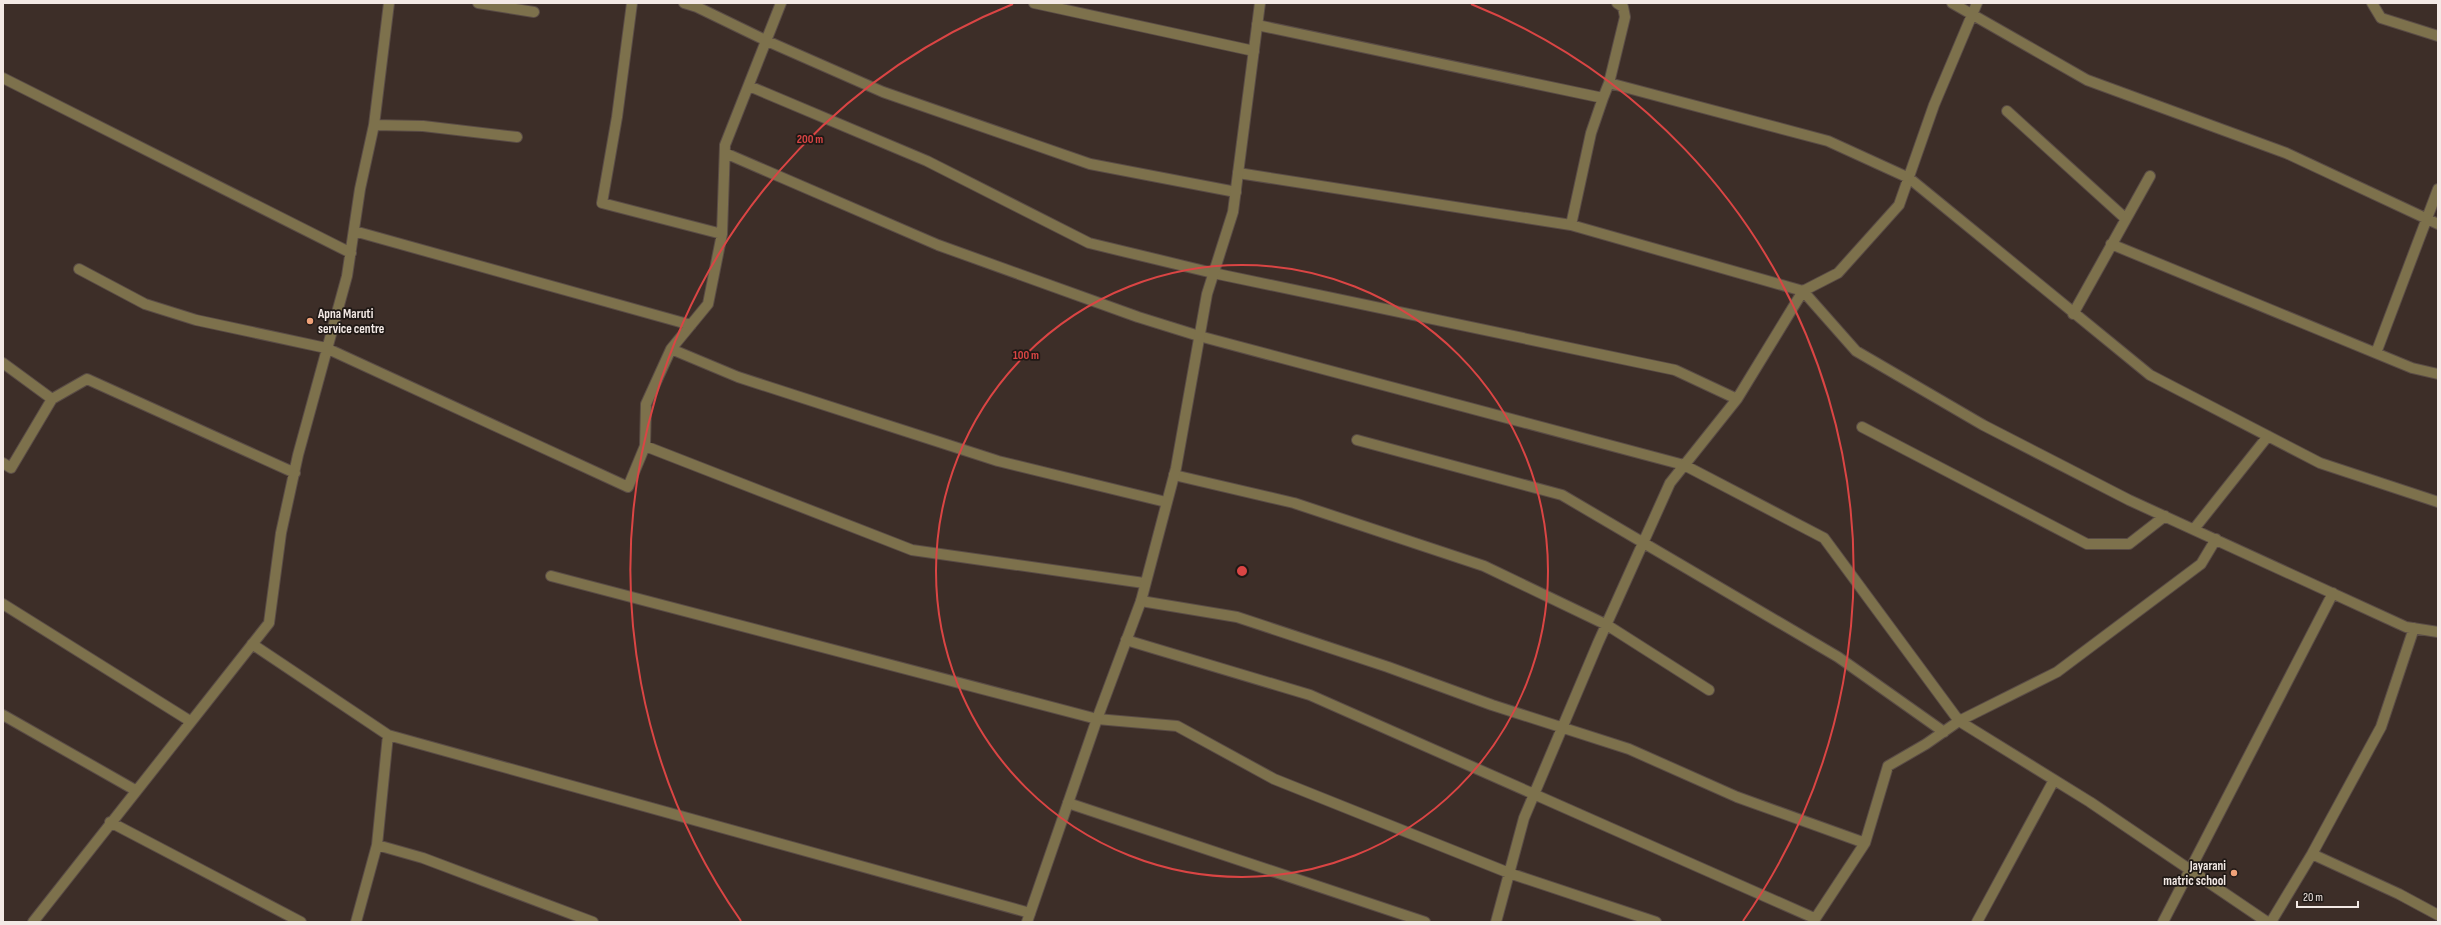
<svg xmlns="http://www.w3.org/2000/svg" width="2441" height="925" font-family="'Sofia Sans Condensed',sans-serif">
<style>
.lines{fill:none;stroke-linecap:round;stroke-linejoin:round}
.minor-casing{stroke:#5a4c46;stroke-width:12}
.tertiary-casing{stroke:#5a4c46;stroke-width:12}
.minor{stroke:#7d714c;stroke-width:10}
.tertiary{stroke:#7d714c;stroke-width:10}
.ring{fill:none;stroke:#da4544;stroke-width:2}
.poi-dot{fill:#f0a279;stroke:#1f1815;stroke-width:1.5}
.labels{text-anchor:middle;dominant-baseline:central;stroke-width:3.5;stroke-linejoin:round;paint-order:stroke}
.poi-label{font-size:13px;font-weight:bold;fill:#f3e9e5;stroke:#1f1815;text-anchor:start}
.centre{fill:#da4544;stroke:#1f1815;stroke-width:2}
.ring-label{font-size:12px;text-anchor:middle;font-weight:bold;fill:#da4544;stroke:#1f1815;stroke-width:3.5;stroke-linejoin:round;paint-order:stroke}
</style>
<rect width="100%" height="100%" fill="#3d2e28"/>
<g class="lines">
<g class="minor-casing">
<path id="minor" d="M478,3l56,9
M632,3l-15,114 -15,86 120,31
M684,3l13,4 70,34 116,51 207,72 146,28
M1034,3l220,48
M1952,3l135,77 199,73 152,71
M2372,3l9,15 57,18
M1257,25l346,73 6,-15 16,-66 -2,-10 -6,-4
M3,78l348,175
M1609,83l219,58 81,37 241,197 170,88 118,39
M749,86l178,75 162,82 124,30 462,97 62,29
M2007,111l119,108
M374,125l49,1 94,11
M725,153l213,92 200,72 61,19 485,129 140,73 135,183 98,-49 144,-108 15,-25
M1238,173l333,52 232,66 53,60 127,74 146,75 277,127 32,5
M1571,225l20,-92 12,-35
M354,231l337,94
M2111,244l301,124 26,6
M79,269l66,35 51,16 130,28 302,139 17,-41 267,104 232,33
M2073,314l77,-138
M671,349l37,-45 14,-70 3,-89 56,-142
M2376,353l62,-164
M3,363l49,36 35,-20 208,94
M1862,427l225,117h42l36,-28
M1357,440l205,55 276,162 106,75
M645,446l1,-42 25,-55 67,28 260,84 168,41
M3,463l8,5 41,-69
M1174,475l120,28 190,63 123,59 102,65
M2194,529l74,-93
M551,576l546,143 80,7 97,53 235,94 147,49
M1141,601l96,16 151,50 104,38 137,44 108,48 128,46 23,-77 38,-22 33,-23 131,81 177,120
M3,604l187,117
M1126,640l184,55 504,223
M252,644l136,91 642,178
M3,715l132,75
M1068,803l357,119
M110,822l191,100
M377,845l46,13 170,64
M2312,854l87,40 39,21
M33,922l236,-299 12,-90 17,-78 49,-179 13,-87 14,-64 15,-122
M356,922l21,-77 11,-110
M1496,922l28,-104 74,-175 72,-160 67,-84 66,-108 35,-18 61,-68 35,-100 43,-102
M1813,922l52,-79
M1977,922l77,-142
M2163,922l170,-329
M2271,922l41,-68 69,-127 33,-99"/>
</g>
<g class="tertiary-casing">
<path id="tertiary" d="M1027,922l70,-203 44,-118 35,-133 31,-174 26,-82 27,-209"/>
</g>
<use href="#minor" class="minor"/>
<use href="#tertiary" class="tertiary"/>
</g>
<g class="ring">
<circle cx="1242" cy="571" r="306"/>
<path d="M741 921A611 611 0 0 1 1013 4M1471 4A611 611 0 0 1 1743 921"/>
</g>
<g class="poi-dot">
<circle cx="310" cy="321" r="4"/>
<circle cx="2234" cy="873" r="4"/>
</g>
<g class="labels">
<g class="poi-label">
<text x="318" y="314">Apna Maruti<tspan x="318" dy="15">service centre</tspan></text>
<text x="2226" y="866" text-anchor="end">Jayarani<tspan x="2226" dy="15">matric school</tspan></text>
</g>
</g>
<circle cx="1242" cy="571" r="6" class="centre"/>
<g class="ring-label">
<text x="810" y="143">200 m</text>
<text x="1026" y="359">100 m</text>
</g>
<rect width="2441" height="925" fill="none" stroke="#f3e9e5" stroke-width="8"/>
<path d="M2297 901v6h61v-6" fill="none" stroke="#f3e9e5" stroke-width="2"/>
<text x="2303" y="901" font-size="12" fill="#f3e9e5" stroke="#1f1815" stroke-width="3" paint-order="stroke">20 m</text>
</svg>
